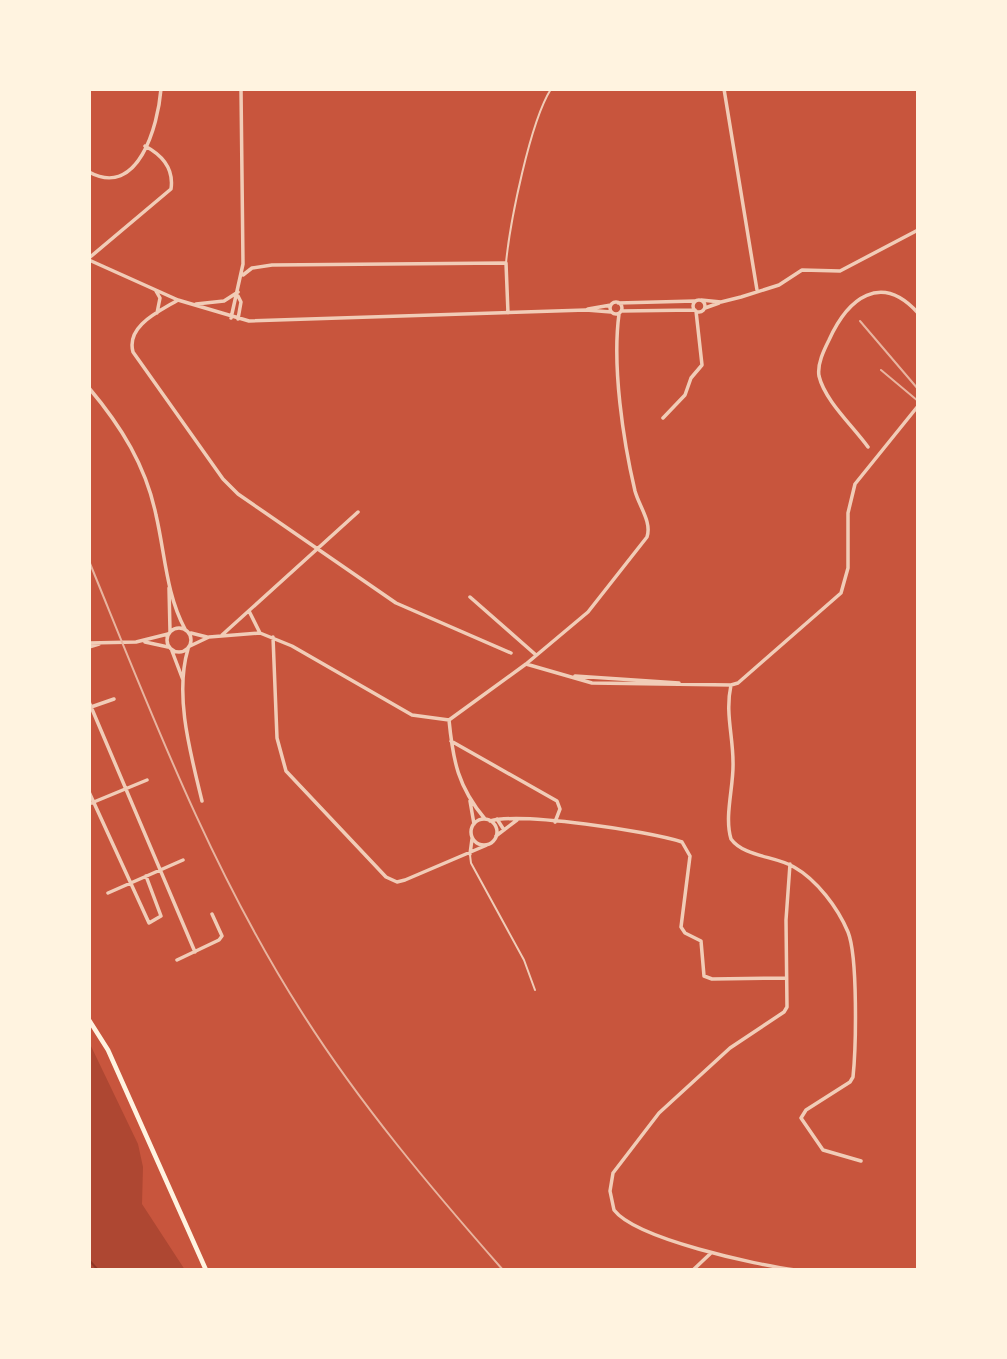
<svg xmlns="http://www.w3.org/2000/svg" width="1007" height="1359" font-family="'Space Grotesk',sans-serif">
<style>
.green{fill:#ae4732}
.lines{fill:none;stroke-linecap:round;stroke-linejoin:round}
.stream{stroke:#8f3625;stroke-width:2}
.service{stroke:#f1ccb7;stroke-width:2}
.minor{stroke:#f1ccb7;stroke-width:3.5}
.secondary{stroke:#fff3e0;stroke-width:4.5}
.rail{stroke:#e9b49f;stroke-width:2}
</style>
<rect width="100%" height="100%" fill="#c8553d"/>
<path class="green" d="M89,1042l49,102 5,23 -1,37 43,66h-96z"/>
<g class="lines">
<path class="stream" d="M89,1260l9,10"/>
<path class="service" d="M506,263c4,-41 24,-141 45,-174
M470,855l1,8 53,97 11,30"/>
<path class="minor" d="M724,89l33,201
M89,172c49,27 69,-46 72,-83
M89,258l82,-69c3,-20 -9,-34 -26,-43
M89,260l89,40 71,21 337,-11 25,2
M243,275l9,-7 20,-3 234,-2 2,50
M156,291l4,7 -3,15
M238,296l3,6 -3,17
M178,300c-20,12 -52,26 -45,52l90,127 15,15 158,109 115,50
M701,300l20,2 20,-5 38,-12 23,-15 38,1 78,-41
M693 306a6 6 0 1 1 12 0a6 6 0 1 1-12 0Z
M610 308a6 6 0 1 1 12 0a6 6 0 1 1-12 0Z
M618,303l77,-2
M196,304l28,-3 14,-9
M705,308l14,-5
M588,309l23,-4
M621,311l74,-1
M231,318l12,-54 -2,-175
M89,388c32,38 57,78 67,127 9,38 10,79 29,114
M663,418l22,-23 6,-17 11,-13 -6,-54
M868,447c-15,-21 -43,-46 -49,-71 -2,-12 5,-26 10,-36 19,-42 52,-68 89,-27
M169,588l1,43
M470,597l66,58
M249,611l11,22
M167 640a12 12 0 1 1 24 0a12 12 0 1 1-24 0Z
M191,633l16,4
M222,635l136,-123
M273,637l4,101 9,33 100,106 11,5 8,-2 82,-35
M145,642l23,5
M89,643l47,-1 32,-8
M190,646l19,-9 51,-4 32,13 120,69 37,5
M89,647l10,-3
M188,649c-14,47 3,106 14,152
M172,651l11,29
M526,664l66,19 139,2 7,-2 103,-90 7,-25v-55l7,-29 63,-78
M575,676l104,7
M731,685c-6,28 2,50 2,77 1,24 -9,54 -2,77 13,18 45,17 63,28 23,13 44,41 54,65 10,25 8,116 5,145l-3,5 -44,28 -5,8 22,32 38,11
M89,702l106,250
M91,707l23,-8
M449,720l77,-56 62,-52 59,-75c5,-15 -8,-31 -12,-46 -12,-51 -23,-125 -16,-177
M449,720c4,41 9,67 36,99
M451,741l106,60 3,8 -5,13
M89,792l60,131 12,-7 -15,-40
M470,801l4,23
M89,804l58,-24
M471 832a13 13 0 1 1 26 0a13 13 0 1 1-26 0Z
M497,819l7,11
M490,821c32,-9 158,10 192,21l8,14 -9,71 4,6 16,8 3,35 8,3 74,-1
M496,836l21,-16
M470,854l2,-15
M790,864l-4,56 1,87 -3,5 -54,36 -71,65 -46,60 -3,18 4,19c22,29 143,55 181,60
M108,893l75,-33
M177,960l42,-20 3,-4 -10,-22
M693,1270l18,-17"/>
<path class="secondary" d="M89,1020l19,30 98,220"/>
<path class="rail" d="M860,321l58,68
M881,370l37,31
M89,561c63,154 122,309 212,450 58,92 130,177 202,259"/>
</g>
<rect width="1007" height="1359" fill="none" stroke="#fff3e0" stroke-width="182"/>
</svg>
